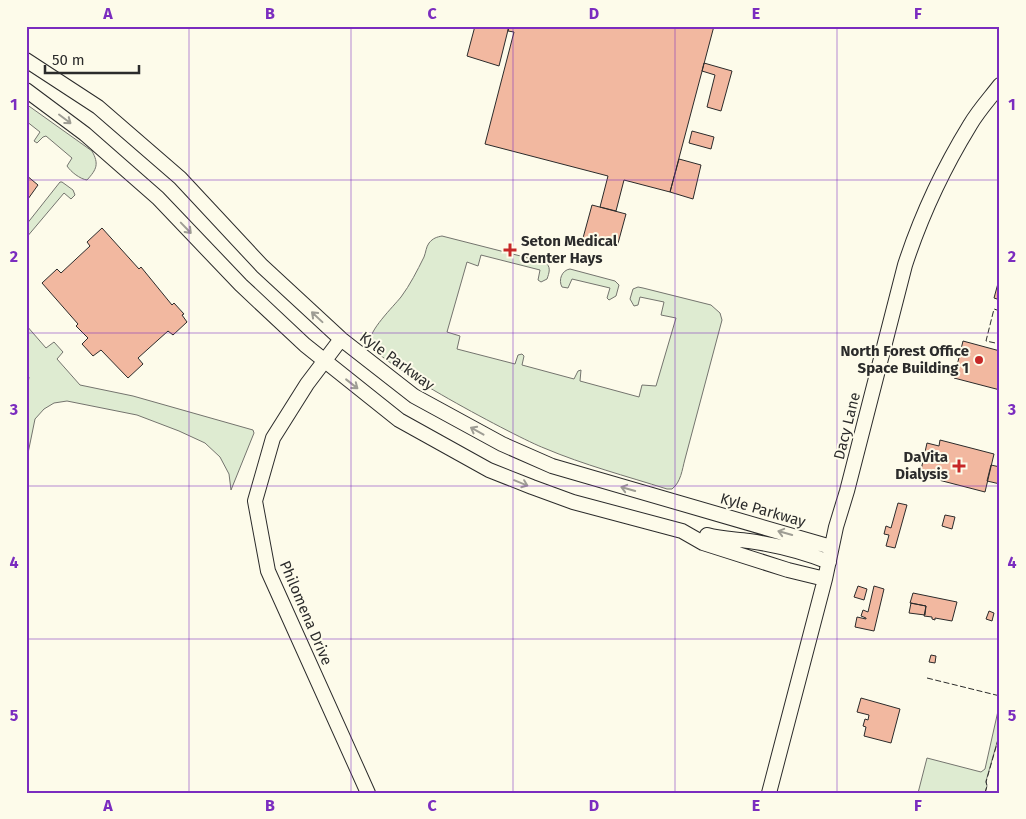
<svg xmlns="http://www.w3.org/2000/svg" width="1026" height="819" font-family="'Fira Sans',sans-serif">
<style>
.green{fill:#deebd1;stroke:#74746e}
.building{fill:#f2b8a0;stroke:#2b2b2b}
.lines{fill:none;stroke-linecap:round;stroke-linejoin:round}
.tertiary-casing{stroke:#2b2b2b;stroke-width:16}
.tertiary{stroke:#fdfbea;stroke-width:14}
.fence{stroke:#2b2b2b;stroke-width:1;stroke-dasharray:6 2.5;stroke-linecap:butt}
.oneway{stroke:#9e9d94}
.grid{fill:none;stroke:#7b2cbf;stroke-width:1;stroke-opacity:0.55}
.poi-dot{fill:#c62828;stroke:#fdfbea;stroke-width:2}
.labels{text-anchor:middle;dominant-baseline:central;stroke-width:4;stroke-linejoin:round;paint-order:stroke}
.poi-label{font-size:15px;font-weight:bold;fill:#2b2b2b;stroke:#fdfbea;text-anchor:end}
.street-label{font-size:15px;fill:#2b2b2b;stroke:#fdfbea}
.neatline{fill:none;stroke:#7b2cbf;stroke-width:2}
.grid-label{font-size:16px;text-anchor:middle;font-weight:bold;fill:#7b2cbf}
</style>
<rect width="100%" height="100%" fill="#fdfbea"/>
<path class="green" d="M26,104l66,47c7,13 5,18 -5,29 -7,-1 -16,-8 -20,-14l5,-8 -26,-22 -3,1 -6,6 -3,-2 6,-9 -14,-11z
M60,182h2l11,8 2,5 -4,4 -7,-6 -38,45v-13z
M442,236l102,26c8,4 5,11 3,17l-6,3 -3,-2 2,-10 -59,-15 -3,11 -11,-4 -20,70 13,4 -3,13 58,15 3,-9 4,-1 2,2 -2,9 52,14 4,-8 3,-1 -1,11 59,16 3,-12 14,1 20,-68 -15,-3 3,-13 -24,-5 -2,8 -4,1 -4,-7 3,-10 5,-2 5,1 68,17 9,8 2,7 -37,139c-3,11 -4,23 -13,30h-5c-41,-13 -83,-24 -123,-41 -24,-9 -172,-87 -174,-105 -2,-12 23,-36 31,-46 9,-12 16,-26 23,-40 2,-5 2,-10 5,-14 4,-5 8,-6 13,-7z
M570,269l45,12 4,4 -3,11 -7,4 -2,-2 3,-10 -38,-9 -4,9 -6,-1c-4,-7 0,-17 8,-18z
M26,325l20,23 8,-6 9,10 -6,7 23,26 53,11 120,34 1,3 -23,57 -2,-16 -9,-17 -15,-14 -26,-12 -42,-16 -70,-14 -13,2 -10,6 -9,10 -9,44v-68l3,-18 -3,-1v-8l2,-1 -2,-4z
M1000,702v30l-14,49 1,5 -2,7h-67l9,-35 54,14 4,-3z"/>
<path class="building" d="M475,26h34l-10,40 -32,-10z
M509,26h205l-44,166 -46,-12 -8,31 -16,-4 8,-31 -123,-32 29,-112 -6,-1z
M704,63l28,8 -11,40 -14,-4 8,-32 -13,-4z
M692,131l22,6 -3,12 -22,-6z
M679,159l22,6 -8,34 -23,-7z
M26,175l12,10 -10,14h-2z
M592,205l34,9 -9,33 -34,-9z
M102,228l37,41 2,-2 31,38 2,-2 10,11 -2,1 5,7 -14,13 -5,-4 -30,27 5,6 -15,14 -27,-28 -8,6 -11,-12 6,-6 -12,-12 2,-2 -36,-41 15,-14 4,4 29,-27 -3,-4z
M1000,276v24l-6,-2z
M963,341l37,10v39l-46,-12z
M940,440l54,14 -9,38 -54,-14 1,-5 -11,-3 6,-27 12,3z
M991,465l9,2v17l-13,-3z
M898,503l9,2 -12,43 -9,-2 3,-11 -5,-1 2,-8 5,2z
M945,515l10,2 -3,12 -10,-3z
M858,586l9,3 -3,11 -10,-3z
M874,586l10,3 -10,42 -19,-4 2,-10 9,2v-1l-5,-2 2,-6 5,2z
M913,593l44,9 -5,19 -17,-3v2l-3,-1v-2l-8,-1 2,-10 -16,-3z
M911,603l15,3 -1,9 -16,-2z
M989,611l5,2 -2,8 -6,-2z
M931,655l5,1 -1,7 -6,-1z
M861,698l39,11 -9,34 -27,-7 2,-9 -3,-1 2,-7 3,1 1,-5 -12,-3z"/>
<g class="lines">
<g class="tertiary-casing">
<path id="tertiary" d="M26,60l72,47 82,71 82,88 79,73 73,57 88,48 50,22 279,81
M26,90l59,44 73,64 83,87 64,60 94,75 90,50 43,17 41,15 109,29 21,12 85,27 37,9
M341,339l-34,45 -34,54 -18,63 13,70 100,222
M707,535c14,4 28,4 42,6 27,4 55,11 80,21
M769,793l56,-214 11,-52 11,-36 58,-226c16,-49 38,-96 65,-140 8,-14 20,-27 30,-40"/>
</g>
<use href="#tertiary" class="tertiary"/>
<path class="fence" d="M1000,311l-6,-2 -8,32 14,3
M927,678l73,18
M985,793l2,-7 -1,-4 14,-49"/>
</g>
<defs><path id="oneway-shaft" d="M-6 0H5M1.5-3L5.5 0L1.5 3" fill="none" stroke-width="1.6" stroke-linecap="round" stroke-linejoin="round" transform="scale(1.25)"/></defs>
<g class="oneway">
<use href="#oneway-shaft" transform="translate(65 119) rotate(37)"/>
<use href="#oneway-shaft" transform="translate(186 228) rotate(46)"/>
<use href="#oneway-shaft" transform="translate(317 317) rotate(-137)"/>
<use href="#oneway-shaft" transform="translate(352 384) rotate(38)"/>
<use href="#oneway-shaft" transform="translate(477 431) rotate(-151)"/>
<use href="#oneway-shaft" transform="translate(521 483) rotate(22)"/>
<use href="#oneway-shaft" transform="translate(628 489) rotate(-164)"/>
<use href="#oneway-shaft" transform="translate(785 533) rotate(-164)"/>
</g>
<path class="grid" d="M189,26v767M351,26v767M513,26v767M675,26v767M837,26v767M26,180h974M26,333h974M26,486h974M26,639h974"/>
<g class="poi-dot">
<path d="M507.5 242.5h5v5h5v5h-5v5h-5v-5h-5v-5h5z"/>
<circle cx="979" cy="360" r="5"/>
<path d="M956.5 458.5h5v5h5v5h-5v5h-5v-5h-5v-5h5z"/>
</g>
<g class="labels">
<g class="poi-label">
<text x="521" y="241" text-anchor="start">Seton Medical<tspan x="521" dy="17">Center Hays</tspan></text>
<text x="969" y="351">North Forest Office<tspan x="969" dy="17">Space Building 1</tspan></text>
<text x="948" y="457">DaVita<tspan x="948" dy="17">Dialysis</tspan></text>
</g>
<g class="street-label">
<text transform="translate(397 361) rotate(36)">Kyle Parkway</text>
<text transform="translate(847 426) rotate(-76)">Dacy Lane</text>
<text transform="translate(763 510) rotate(16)">Kyle Parkway</text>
<text transform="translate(306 613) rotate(67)">Philomena Drive</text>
</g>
</g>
<rect width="1026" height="819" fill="none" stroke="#fdfbea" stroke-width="55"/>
<path d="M45 65v8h94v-8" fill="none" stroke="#2b2b2b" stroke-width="2.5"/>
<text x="52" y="65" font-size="15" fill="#2b2b2b" stroke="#fdfbea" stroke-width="4" paint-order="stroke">50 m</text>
<rect x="28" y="28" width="970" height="764" class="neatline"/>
<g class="grid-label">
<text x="108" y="19">A</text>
<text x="270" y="19">B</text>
<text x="432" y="19">C</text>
<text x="594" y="19">D</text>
<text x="756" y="19">E</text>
<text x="918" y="19">F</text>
<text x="14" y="110">1</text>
<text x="1012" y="110">1</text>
<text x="14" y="262">2</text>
<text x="1012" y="262">2</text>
<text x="14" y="415">3</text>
<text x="1012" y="415">3</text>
<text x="14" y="568">4</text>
<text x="1012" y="568">4</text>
<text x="14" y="721">5</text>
<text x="1012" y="721">5</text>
<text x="108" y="811">A</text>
<text x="270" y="811">B</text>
<text x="432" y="811">C</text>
<text x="594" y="811">D</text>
<text x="756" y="811">E</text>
<text x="918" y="811">F</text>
</g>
</svg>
